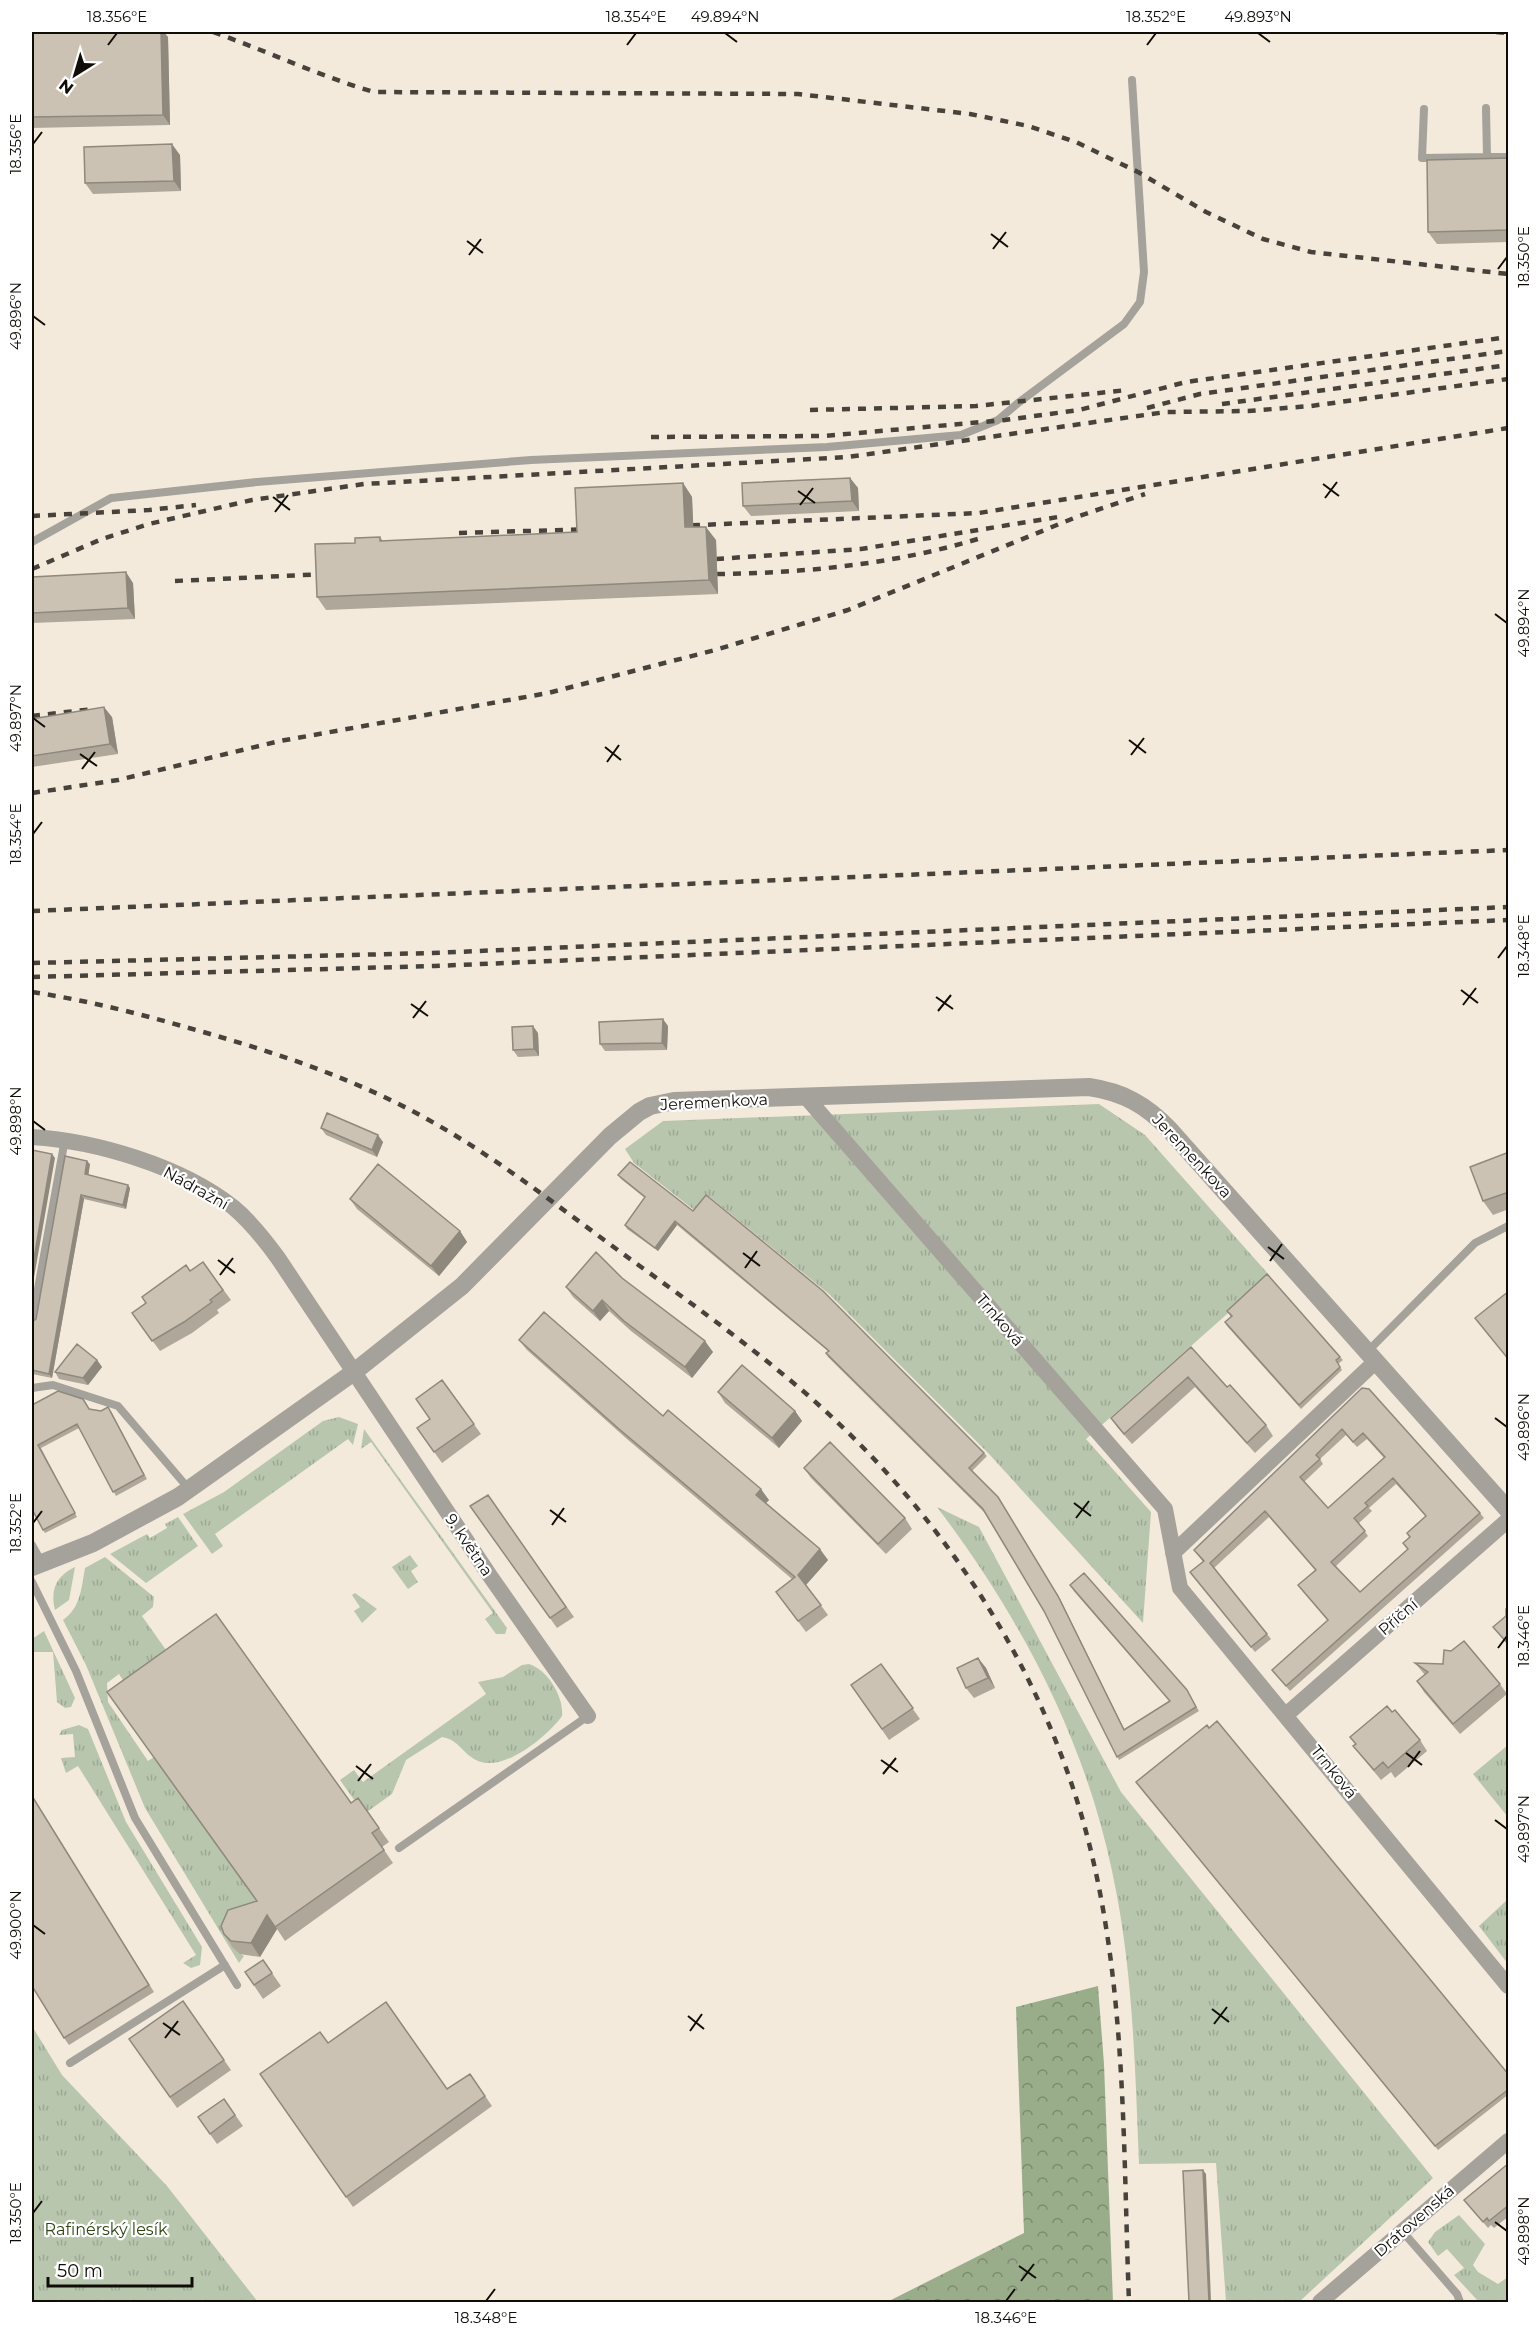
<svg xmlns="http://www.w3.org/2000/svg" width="1540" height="2334" font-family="Montserrat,sans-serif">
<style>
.grass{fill:url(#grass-tufts)}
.forest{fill:url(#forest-crowns)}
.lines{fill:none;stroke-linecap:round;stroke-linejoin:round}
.service{stroke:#a5a29b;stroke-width:8}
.minor{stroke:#a5a29b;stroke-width:16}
.tertiary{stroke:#a5a29b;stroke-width:18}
.rail{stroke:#47433b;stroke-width:4.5;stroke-dasharray:8 8;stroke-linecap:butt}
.wall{fill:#afa79a;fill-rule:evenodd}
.shaded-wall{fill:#8e887d}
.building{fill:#cbc2b3;stroke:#8e887d;stroke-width:1.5;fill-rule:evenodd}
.ticks{fill:none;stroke:#100d08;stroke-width:2}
.labels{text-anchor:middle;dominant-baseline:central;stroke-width:4.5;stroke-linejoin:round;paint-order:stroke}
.street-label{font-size:16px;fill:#100d08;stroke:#fff}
.park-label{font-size:16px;fill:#2c4512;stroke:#fff}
.neatline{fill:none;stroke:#100d08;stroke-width:2}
.ticks-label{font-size:15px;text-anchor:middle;fill:#100d08}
</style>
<defs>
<pattern id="grass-tufts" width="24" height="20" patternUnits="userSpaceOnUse" patternTransform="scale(1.5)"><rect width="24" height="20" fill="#b8c6ae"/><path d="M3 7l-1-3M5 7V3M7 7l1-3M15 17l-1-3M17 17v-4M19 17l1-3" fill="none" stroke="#9da994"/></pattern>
<pattern id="forest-crowns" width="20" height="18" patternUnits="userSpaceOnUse" patternTransform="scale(1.5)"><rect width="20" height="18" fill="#9aad8b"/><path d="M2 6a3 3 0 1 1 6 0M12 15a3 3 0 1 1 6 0" fill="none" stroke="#7c8b70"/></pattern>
</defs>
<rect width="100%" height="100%" fill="#f4eadc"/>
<path class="grass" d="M1099,1104l46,31 125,141 -184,163 65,73 -8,111 -154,-169 -160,-160 -119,-97 -12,16 -64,-50 -9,-14 38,-28z
M339,1417l19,7 -5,21 -5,-6 -133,95 8,12 -11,8 -29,-40 41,-22 99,-71z
M364,1429l143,199 -2,6h-9l-11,-15 8,-6 -122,-171 -10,7z
M937,1507l42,20 142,265 312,386 -134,124h-73l-10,-139 -77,1c-4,-98 -6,-197 -27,-293 -28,-134 -93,-256 -175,-364z
M178,1517l20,29 -52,37 -36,-29 37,-20 3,4 17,-10 -2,-4z
M410,1555l8,11 -7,5 7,11 -10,7 -16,-22z
M105,1557l49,40 -1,10 -11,9 24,34 -40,35 -7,-11 -12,9 1,19 40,59 6,-4 104,146 -25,45 11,8 -5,7 -94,-155 -59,-143 -23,-45c18,-13 18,-31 22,-52z
M75,1567l-6,33 -14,10c-5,-20 1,-34 20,-43z
M355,1593l22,16 -15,14 -8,-12 6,-4 -8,-12z
M44,1631l31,67 -4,9 -6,1 -8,-6 -4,-50h-21v-13z
M529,1664c19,6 35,33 33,52 -15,21 -60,58 -86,44 -15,-8 -17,-20 -34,-23l-36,23 -14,34 -28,20 -24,-34 14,-10 9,12 123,-88 -8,-12 25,-5 19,-12z
M79,1725l9,4 38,93 76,125 -2,18 -9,3 -8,-5 13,-8 -118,-189 -12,7 -5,-15 14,-1 -2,-23 -14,1 3,-5z
M1508,1745v72l-35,-43z
M1508,1899v65l-29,-38z
M32,2026l30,49 105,111 91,116h-226z
M1459,2215l26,29 -12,21 5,7 20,12 10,-7v25h-29l-25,-27 10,-7 -17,-19 -9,7 -10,-14 7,-10z"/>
<path class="forest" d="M1098,1986l6,78 9,238h-226l137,-69 -8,-226z"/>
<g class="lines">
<path class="service" d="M1486,108l1,49h21
M1424,109l-2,49 65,-1
M32,542l79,-44 146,-16 274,-22 296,-13 134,-12 37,-15 20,-17 106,-79 16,-22 4,-30 -12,-192
M32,1322l33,-183
M1368,1351l107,-108 33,-17
M32,1388l21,-3 65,21 71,83
M32,1545l10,18
M32,1582l44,89 59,147 102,167
M399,1848l189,-132
M70,2063l155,-98
M1403,2232l54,62 3,8"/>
<path class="minor" d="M806,1097l359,412 15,79 328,398
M32,1137c64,4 149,29 201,70 18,15 32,33 45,51l212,318 98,140
M1173,1553l203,-192
M1287,1714l221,-194
M1320,2302l188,-161"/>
<path class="tertiary" d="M32,1567l61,-24 85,-46 176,-125 108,-86 148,-150 29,-24 11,-6 24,-5 415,-14c34,5 57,18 80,42l339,381"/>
<path class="rail" d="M213,32c54,19 106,44 161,60l424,2 172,20 58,12 48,16 62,30 68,40 57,27 48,13 197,22
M1496,32l12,1
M1222,404l286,-39
M1147,408l53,-14 308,-43
M810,410l166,-4 151,-16
M651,437l173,-1 181,-16 74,-10 107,-28 322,-45
M32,516l117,-6 47,-5
M676,526l303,-13 529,-85
M459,533l136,-4
M716,559l145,-10 203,-33
M32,569l70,-30 47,-15 103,-24 112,-16 484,-27 318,-45 82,-1 63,-5 197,-27
M717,574c89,-1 179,-10 264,-36
M175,581l150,-7
M32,716l61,-7
M32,793l86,-13 162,-39 268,-48 167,-43 133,-40 231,-94 66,-22
M32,911l1476,-61
M32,963l400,-10 1076,-46
M32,977l403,-11 1073,-46
M32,992c53,8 105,21 157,36 82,23 163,49 238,91 74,41 142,96 210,145 57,41 113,82 166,127 117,101 211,232 263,377 62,170 56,356 63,534"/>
</g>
<path class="wall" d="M32,32l136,5 2,88 -138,3z
M180,155l1,36 -88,3 -8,-11z
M1509,158v84l-72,2 -9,-12z
M850,478l8,10 1,23 -108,5 -8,-10z
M683,483l9,14 1,30 23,13 2,54 -392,16 -9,-13 38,-54 25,-6 3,4 194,-9z
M32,577l101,6 2,36 -103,4z
M112,717l6,37 -86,13v-48z
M668,1026l-1,24 -62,1 -5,-7z
M538,1033l1,23 -21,1 -5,-7z
M321,1128l62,14 -6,15 -51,-22z
M1509,1152v57l-16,6 -10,-14z
M90,1164l-2,11 42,13 -4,21 -42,-10 -32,179 -20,-4v-52l4,-3z
M618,1175l366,278 3,3 -15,15 88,128 64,130 46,-27 -98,-113 117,105 10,17 -80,49 -75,-149 -60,-99 -156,-155 -2,-4 2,-2 -151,-126 -19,26 -31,-22 -2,-4 20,-27 -24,-19z
M350,1199l110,32 7,11 -28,34 -82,-67z
M203,1262l28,38 -14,10 2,3 -27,20 -32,18 -28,-38z
M622,1278l91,74 -21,26 -61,-47 -22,-20 -9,10 -27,-24 -7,-10z
M1227,1311l113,46 3,3 -5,4 4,6 -41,39 -74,-83 -2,-4 6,-5z
M519,1340l144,76 106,84 -3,3 62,57 -22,25 22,30 -22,17 -30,-40 16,-13 -165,-140 -100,-89z
M1191,1347l36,40 39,38 7,11 -18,17 -60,-66 -63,57 -14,-16 -7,-10z
M97,1360l5,7 -14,18 -29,-6 -4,-7z
M442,1380l39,54 -39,29 -25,-35 13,-9z
M1362,1388l118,125 4,5 -194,173 -18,-21 56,-49 -30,-36 17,-15 -46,-53 -55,51 57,71 -16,13 -65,-80 13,-10 -9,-12zM1346,1435l11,12 10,-8 17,19 -56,50 -24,-26 19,-18 -3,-5zM1396,1484l30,32 -17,21 -6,6 5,7 -48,42 -24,-26 32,-30 -9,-13 13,-12 -3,-3z
M718,1392l77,19 7,10 -23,27 -54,-45z
M32,1405l69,6h10l36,68 -31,17 -37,-68 -38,20 36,69 -32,16 -2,-3z
M804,1468l101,50 7,11 -26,25 -75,-76z
M488,1495l86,122 -17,11 -87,-122z
M978,1658l8,10 9,20 -21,10 -8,-10z
M1415,1663l85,21 7,10 -47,40 -36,-42 -7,-11 8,-6z
M881,1664l39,55 -31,21 -38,-55z
M1392,1712l28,28 7,11 -32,27 -4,-6 -10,8 -20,-24 -8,-10 2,-2 -5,-7z
M1209,1728l300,347v19l-71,56 -299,-364z
M32,1796l122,196 -85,53 -5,-7z
M351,1803l28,25 10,14 -7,5 11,16 -108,78 -8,-12 -17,28 -20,-3 -7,-6 -9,-14z
M263,1960l18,26 -18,13 -18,-27z
M183,2001l48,69 -54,38 -48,-69z
M328,2043l119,46 23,-15 22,32 -139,101 -93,-133z
M224,2099l19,27 -26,18 -19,-27z
M1509,2163v53l-15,12 -3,-3 -3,3 -24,-28z"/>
<path class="shaded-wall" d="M161,32h3l4,5 2,88 -7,-10z
M172,144l8,11 1,36 -7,-10z
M850,478l8,10 1,23 -7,-10z
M683,483l9,14 2,44 -9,-14z
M706,527l10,13 2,54 -9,-14z
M126,572l7,11 2,36 -7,-11z
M104,707l8,10 6,37 -8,-10z
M663,1019l5,7 -1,24 -5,-7z
M533,1026l5,7 1,23 -5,-7z
M378,1135l5,7 -6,15 -5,-7z
M52,1154l3,4 -23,131v-19z
M87,1161l3,3 -2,14 -3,-4z
M128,1185l2,3 -4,21 -3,-4z
M81,1195l3,4 -32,179 -3,-4z
M675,1221l2,4 -19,26 -3,-3z
M460,1231l7,11 -28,34 -8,-10z
M602,1300l7,11 -9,10 -7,-10z
M705,1341l8,11 -21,26 -7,-11z
M97,1360l5,7 -14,18 -5,-7z
M795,1411l7,10 -23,27 -7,-10z
M761,1489l8,11 -5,5 -8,-10z
M998,1497l62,102 66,134 -2,-3z
M820,1549l8,11 -23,26 -7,-11z
M978,1658l8,10 9,20 -7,-10z
M267,1915l10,14 -17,28 -9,-14z
M1203,2170l3,4 5,128h-2z"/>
<path class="building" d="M32,32h129l2,83 -131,2z
M172,144l2,37 -89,2 -1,-36z
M1509,158v72l-81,2 -1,-72z
M850,478l2,23 -109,5 -1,-23z
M683,483l2,44h21l3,53 -392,17 -2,-53 40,-1v-5l25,-1v4l197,-9 -2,-44z
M126,572l2,36 -96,5v-36z
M104,707l6,37 -78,12v-37z
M663,1019l-1,24 -62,1 -1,-22z
M533,1026l1,23 -21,1 -1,-23z
M327,1113l51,22 -6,15 -51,-22z
M32,1150l20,4 -20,116z
M1509,1152v40l-26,9 -13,-34z
M65,1156l22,5 -2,13 43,11 -5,20 -42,-10 -32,179 -17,-4v-48l4,-3z
M630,1162l63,49 13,-16 16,13 101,83 161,162 -15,15 29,29 60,99 66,134 46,-29 -100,-116 14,-12 103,117 9,17 -79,50 -73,-146 -61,-102 -157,-156 3,-2 -154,-130 -20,27 -30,-23 20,-28 -27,-22z
M378,1164l82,67 -29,35 -81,-67z
M596,1252l26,26 83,63 -20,26 -61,-46 -22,-21 -9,11 -27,-24z
M203,1262l20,28 -13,10 2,2 -28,20 -32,19 -20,-28 14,-10 -4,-6 44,-32 4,6z
M1267,1274l73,83 -4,3 4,7 -41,38 -74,-83 7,-6 -5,-5z
M1509,1291v69l-34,-42z
M544,1312l119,104 5,-6 93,79 -5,6 64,54 -22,26 23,30 -23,16 -22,-29 19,-15 -176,-148 -100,-89z
M77,1344l20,16 -14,18 -28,-6z
M1191,1347l36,40 3,-2 36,40 -19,18 -59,-66 -64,57 -13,-16z
M742,1365l53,46 -23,27 -54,-46z
M442,1380l32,44 -40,28 -17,-24 13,-9 -14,-20z
M1362,1388l7,1 111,124 -194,173 -14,-16 56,-50 -30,-35 18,-15 -51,-59 -55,52 57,71 -16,13 -61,-75 14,-11 -10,-11zM1342,1429l11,13 10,-9 22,24 -57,51 -28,-31 20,-18 -4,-4zM1393,1478l33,38 -19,17 3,4 -7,6 5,6 -48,43 -29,-30 34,-31 -11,-13 14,-12 -3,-3z
M58,1391l25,8 6,10 12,2 7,-4 36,68 -31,17 -36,-68 -39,21 37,68 -32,17 -11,-21v-104z
M830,1442l75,76 -27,26 -74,-76z
M488,1495l78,112 -16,11 -80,-112z
M1506,1609h3v36l-16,-18 13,-11z
M216,1614l135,189 7,-5 21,30 -7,5 12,17 -109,77 -8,-12 -16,28 -20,-2 -7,-7 -3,-8 7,-16 29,-9 -150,-209z
M1464,1641l36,43 -47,40 -36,-43 11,-9 -13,-9 28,1 1,-14 7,1z
M978,1658l10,20 -22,10 -9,-20z
M881,1664l32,44 -31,21 -31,-44z
M1387,1706l5,6 3,-2 25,30 -32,28 -5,-6 -9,8 -21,-24 3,-2 -6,-7z
M1217,1721l292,354v14l-74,57 -299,-364 71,-57 2,3z
M32,1796l117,189 -85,53 -32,-52z
M263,1960l9,13 -18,12 -9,-13z
M183,2001l41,59 -54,37 -41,-58z
M386,2002l61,87 23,-15 15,22 -139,101 -86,-123 60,-42 8,11z
M224,2099l11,16 -25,19 -12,-17z
M1509,2163v42l-20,16 -2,-3 -4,4 -19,-22z
M1203,2170l6,132h-20l-6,-131z"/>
<path class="ticks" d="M725,33l12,9M1258,33l12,9M108,45l9,-12M627,45l9,-12M1147,45l9,-12M33,144l9,-12M991,234l17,13M467,241l16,12M993,249l13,-17M469,255l12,-16M1498,269l9,-12M33,316l12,9M1323,484l16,12M798,491l17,12M273,497l17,13M1325,498l12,-16M800,505l13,-17M275,512l13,-17M1495,614l12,9M33,718l12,9M1129,740l17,13M605,747l16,13M80,754l17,12M1131,755l13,-17M607,762l12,-17M82,769l13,-17M33,834l9,-12M1498,958l9,-12M1461,990l17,13M936,997l17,12M411,1004l17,12M1463,1005l13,-17M938,1011l13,-16M413,1018l13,-17M33,1121l12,9M1268,1247l16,12M743,1253l17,13M218,1260l17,13M1270,1261l12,-17M745,1268l12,-17M220,1275l13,-17M1495,1418l12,9M1074,1503l17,13M550,1510l16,12M1076,1518l13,-17M33,1523l9,-12M552,1525l12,-17M1498,1648l9,-12M1406,1753l16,12M881,1760l17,12M356,1766l17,13M1408,1767l12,-16M883,1774l13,-16M358,1781l13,-17M1495,1820l12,9M33,1925l12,9M1212,2009l17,13M688,2016l16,13M163,2023l17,12M1214,2024l13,-17M690,2031l12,-17M165,2038l13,-17M33,2213l9,-12M1495,2222l12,9M1019,2266l17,12M1021,2281l13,-17M486,2301l9,-12M1006,2301l9,-12"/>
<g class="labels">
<g class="street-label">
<text transform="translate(714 1102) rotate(-3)">Jeremenkova</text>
<text transform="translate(1192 1156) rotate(47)">Jeremenkova</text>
<text transform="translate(196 1188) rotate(29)">Nádražní</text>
<text transform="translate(1000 1320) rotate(49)">Trnková</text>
<text transform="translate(469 1545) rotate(56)">9. května</text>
<text transform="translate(1398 1617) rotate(-41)">Příční</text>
<text transform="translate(1334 1772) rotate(51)">Trnková</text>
<text transform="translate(1414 2221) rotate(-41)">Drátovenská</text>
</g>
<g class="park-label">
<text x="106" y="2229">Rafinérský lesík</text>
</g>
</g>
<rect width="1540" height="2334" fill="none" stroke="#ffffff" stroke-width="66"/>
<g transform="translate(75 75) rotate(217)" stroke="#ffffff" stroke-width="4.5" paint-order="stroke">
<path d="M0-4.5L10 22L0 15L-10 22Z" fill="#100d08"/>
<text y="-9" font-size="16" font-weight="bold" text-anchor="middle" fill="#100d08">N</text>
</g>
<path d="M48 2277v9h144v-9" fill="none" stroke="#100d08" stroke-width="3"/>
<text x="57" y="2277" font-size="18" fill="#100d08" stroke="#ffffff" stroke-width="4.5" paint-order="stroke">50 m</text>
<rect x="33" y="33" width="1474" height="2268" class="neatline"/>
<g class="ticks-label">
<text x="117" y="22">18.356°E</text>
<text x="636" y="22">18.354°E</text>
<text x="725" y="22">49.894°N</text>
<text x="1156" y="22">18.352°E</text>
<text x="1258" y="22">49.893°N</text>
<text transform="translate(16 144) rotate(-90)" y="5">18.356°E</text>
<text transform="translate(1524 257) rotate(-90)" y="5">18.350°E</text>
<text transform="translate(16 316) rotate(-90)" y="5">49.896°N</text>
<text transform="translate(1524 623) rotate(-90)" y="5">49.894°N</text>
<text transform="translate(16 718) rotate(-90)" y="5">49.897°N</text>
<text transform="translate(16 834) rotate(-90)" y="5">18.354°E</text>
<text transform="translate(1524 946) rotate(-90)" y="5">18.348°E</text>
<text transform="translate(16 1121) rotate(-90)" y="5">49.898°N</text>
<text transform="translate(1524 1427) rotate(-90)" y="5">49.896°N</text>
<text transform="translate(16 1523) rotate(-90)" y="5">18.352°E</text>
<text transform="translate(1524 1636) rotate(-90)" y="5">18.346°E</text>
<text transform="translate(1524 1829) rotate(-90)" y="5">49.897°N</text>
<text transform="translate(16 1925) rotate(-90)" y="5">49.900°N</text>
<text transform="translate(16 2213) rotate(-90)" y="5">18.350°E</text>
<text transform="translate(1524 2231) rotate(-90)" y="5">49.898°N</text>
<text x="486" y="2323">18.348°E</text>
<text x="1006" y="2323">18.346°E</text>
</g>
</svg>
